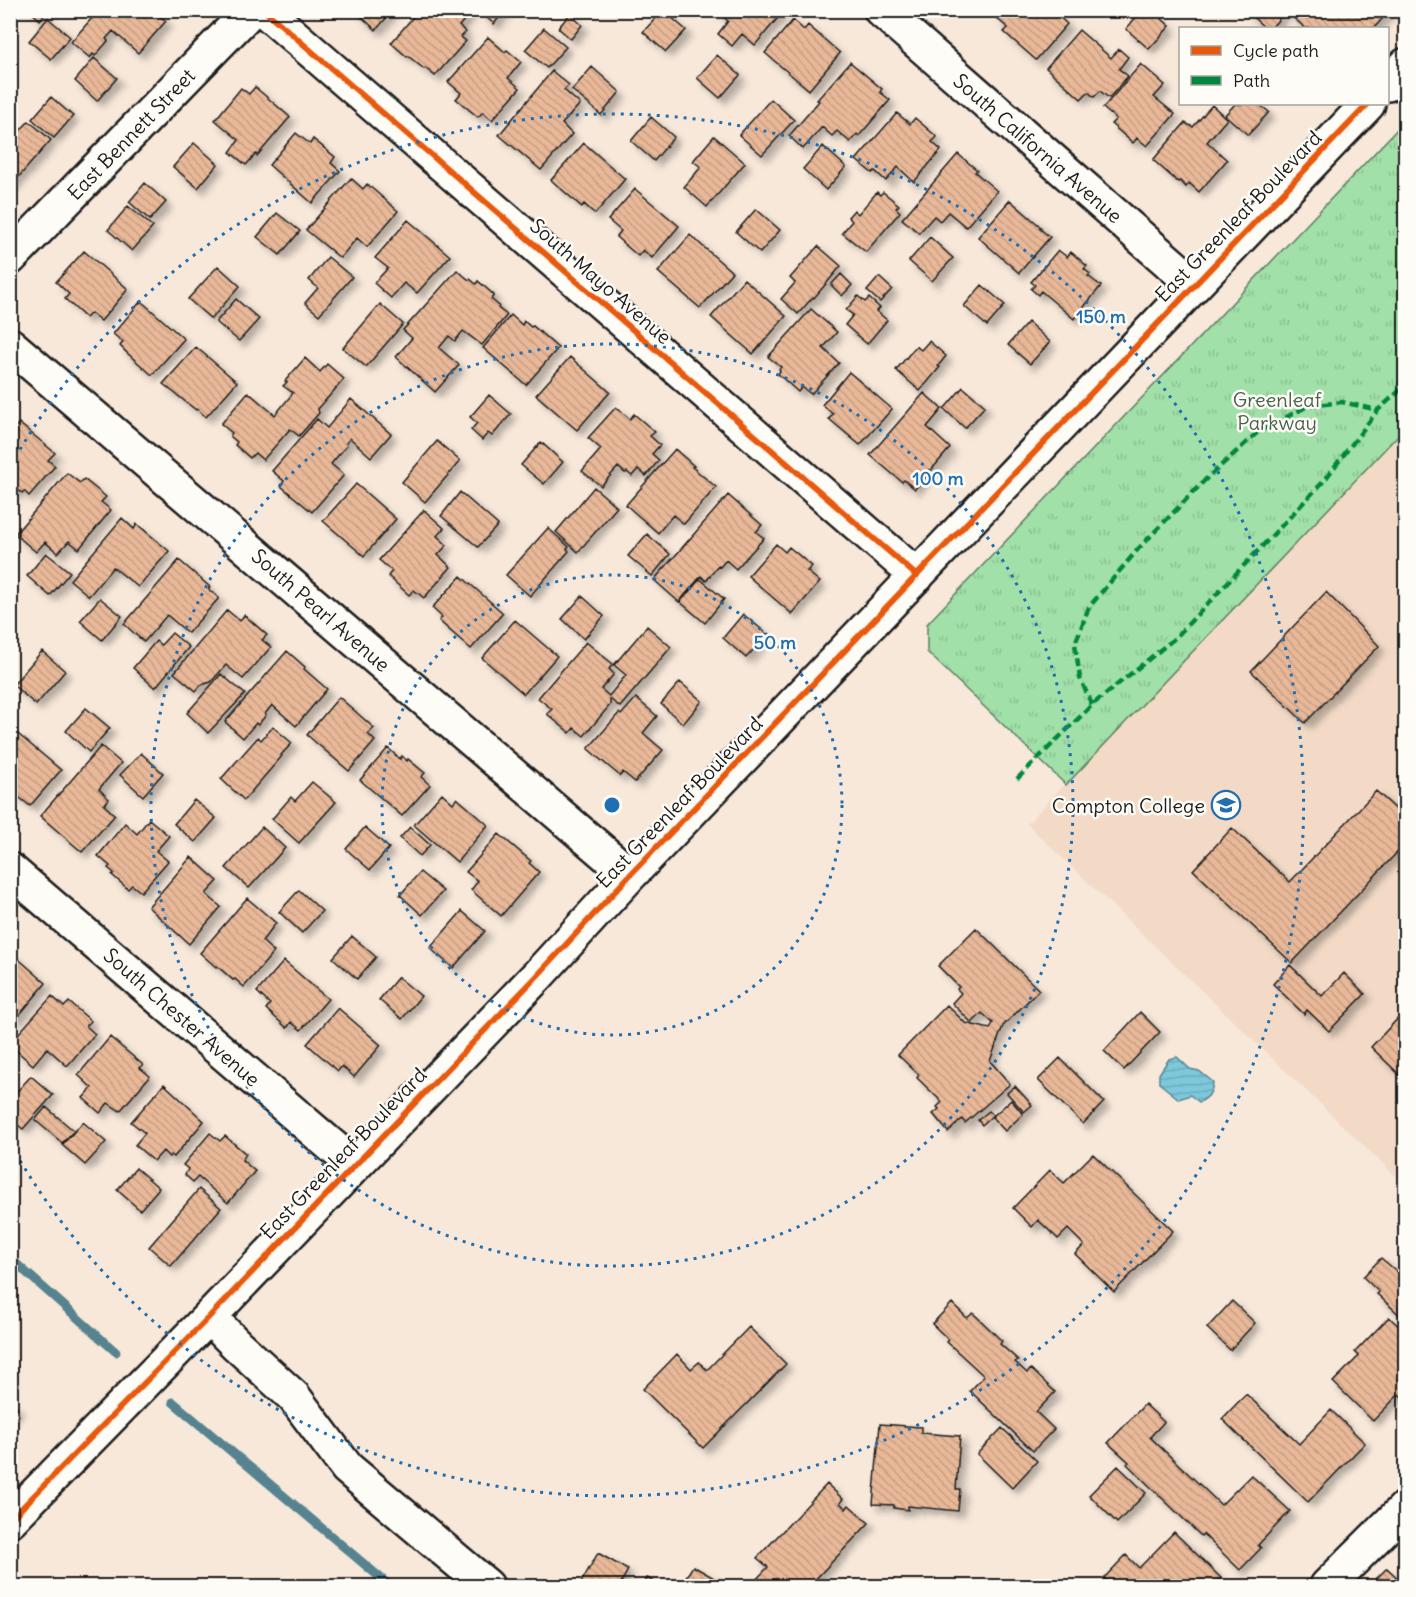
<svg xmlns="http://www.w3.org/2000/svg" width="1416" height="1597" font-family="Delius,sans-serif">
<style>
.built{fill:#f2dac6}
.grass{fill:url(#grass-tufts);stroke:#5e7e62;stroke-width:1.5}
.water{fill:url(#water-rules);stroke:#56838f;stroke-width:1.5}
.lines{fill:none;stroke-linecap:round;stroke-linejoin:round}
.stream{stroke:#56838f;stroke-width:9}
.building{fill:url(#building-back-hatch);stroke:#1c1c1c;stroke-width:1.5;filter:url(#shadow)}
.minor-casing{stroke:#1c1c1c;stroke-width:38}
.minor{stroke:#fdfcf7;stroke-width:33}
.quiet{stroke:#00873e;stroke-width:4.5;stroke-dasharray:9 4.5;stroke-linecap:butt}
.cycleway-casing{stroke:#fdfcf7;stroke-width:10}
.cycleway{stroke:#e8590c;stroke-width:6}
.ring{fill:none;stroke:#1f6fb2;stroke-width:3;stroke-dasharray:3 6}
.labels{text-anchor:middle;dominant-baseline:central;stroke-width:5;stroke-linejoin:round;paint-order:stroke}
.street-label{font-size:20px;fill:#1c1c1c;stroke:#fdfcf7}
.park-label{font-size:20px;fill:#4b614d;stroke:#fdfcf7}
.poi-label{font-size:20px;fill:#1c1c1c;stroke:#fdfcf7;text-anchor:end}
.centre{fill:#1f6fb2;stroke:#fdfcf7;stroke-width:3}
.ring-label{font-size:18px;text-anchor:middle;font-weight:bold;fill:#1f6fb2;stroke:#fdfcf7;stroke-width:5;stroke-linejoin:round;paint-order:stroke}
</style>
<defs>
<pattern id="grass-tufts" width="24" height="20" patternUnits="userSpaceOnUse" patternTransform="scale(1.5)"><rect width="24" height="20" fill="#a1e0a8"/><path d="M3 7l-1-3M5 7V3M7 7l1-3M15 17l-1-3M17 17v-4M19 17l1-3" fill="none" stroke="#8ac090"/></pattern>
<pattern id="water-rules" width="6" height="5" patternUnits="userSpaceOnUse" patternTransform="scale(1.5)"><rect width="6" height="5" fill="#7dc8dc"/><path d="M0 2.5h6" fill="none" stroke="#6babbc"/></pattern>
<pattern id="building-back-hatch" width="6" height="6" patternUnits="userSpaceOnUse" patternTransform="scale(1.5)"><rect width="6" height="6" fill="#e8b898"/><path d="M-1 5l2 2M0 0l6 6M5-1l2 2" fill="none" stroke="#c69e82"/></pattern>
<filter id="shadow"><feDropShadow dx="5.5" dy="5.5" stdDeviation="3" flood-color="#0004"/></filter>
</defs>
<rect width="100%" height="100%" fill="#f7e8da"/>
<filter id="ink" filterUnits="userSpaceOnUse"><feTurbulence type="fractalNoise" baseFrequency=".0167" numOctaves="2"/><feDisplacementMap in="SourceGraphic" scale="12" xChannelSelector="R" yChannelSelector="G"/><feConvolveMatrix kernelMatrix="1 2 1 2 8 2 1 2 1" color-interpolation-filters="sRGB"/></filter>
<g filter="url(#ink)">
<path class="built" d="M1405,428v757l-378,-361z"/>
<path class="grass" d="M1405,121v307l-339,357 -139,-133v-28z"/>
<path class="water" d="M1177,1057l13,12 9,2 14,11c-1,10 -4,16 -14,20l-9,-7 -11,4 -20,-16v-9l10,-15z"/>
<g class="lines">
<path class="stream" d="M10,1258l106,94
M173,1402l217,184"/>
</g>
<path class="building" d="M29,10h19l-8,10z
M99,10h54l13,11 -28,32 -25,-22 -7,8 2,2 -13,15 -2,-2 -3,4 -19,-16z
M354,10h39l-17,20z
M419,10h48l3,3 -11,13 7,6 -5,5 5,4 -31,35 -10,-8 -1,1 -16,-13 -1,1 -16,-14z
M478,10h27l-11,14z
M663,10l23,20 -20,22 -23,-20z
M715,10h64l3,3 -27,32 -13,-11 -10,12 -14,-12 10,-13z
M1003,10h49l15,14 -31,36 -32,-28 4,-4 -12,-10z
M1142,10h10l18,16 -21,23 -23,-20z
M1245,10h42l-16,18h-6z
M1293,10h97l-16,18h-72l2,-1 -15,-13z
M570,14l12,11 -11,14 -13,-11z
M48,18l22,19 -19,22 -22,-18z
M793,20l11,10 4,-5 32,28 -31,37 -44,-37z
M544,28l22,19 -19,21 -22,-18z
M1079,30l32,28 8,-9 9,8 -9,12 9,7 -19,22 -9,-7 -6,6 -6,-5 -7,7 -35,-31z
M488,37l17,15 2,-2 14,12 -13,16 12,10 -28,32 -9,-8 -5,5 -22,-18 5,-6 -13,-11z
M717,55l23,20 -20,23 -23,-20z
M94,58l23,20 -20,23 -22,-20z
M850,62l32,27 -2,3 10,8 -31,36 -2,-2 -7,8 -13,-11 -5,5 -10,-9 -19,22 -14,-13 30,-35 -2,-1z
M1141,64l24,21 -11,12 21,17 -28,32 -10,-8 -4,5 -22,-19 5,-5 -13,-11z
M592,67l28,25 -19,23 -29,-25z
M552,71l17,14 -5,5 16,14 -18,20 10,10 -31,36 -42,-35z
M255,87l35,30 -33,39 -1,-2 -10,11 -16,-13 9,-12 -24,-20 26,-32 8,6z
M51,97l22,19 -19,22 -22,-19z
M771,99l23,21 -32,35 -23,-20z
M1235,104h24l10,8 -21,23 -23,-20z
M1212,105l15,14 -20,23 20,18 -28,32 -10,-9 -3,4 -6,-6 -2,1 -25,-22 32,-37 8,4z
M897,113l13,11 5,-6 22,19 -5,5 9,8 -27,32 -16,-15 -12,14 -11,-10 -3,2 -16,-13z
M651,117l23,20 -20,24 -23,-20z
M29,121l22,19 -41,47v-33l5,-5 -5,-3v-5z
M296,133l14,11 3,-5 22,18 -4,6 9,8 -28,32 -43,-38z
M714,136l31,27 -38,44 -23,-20 17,-20 -8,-6z
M194,143l24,21 -20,24 -25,-21z
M584,143l41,36 -30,35 -11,-10 -2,3 -31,-27z
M823,146l23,21 -20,23 -23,-21z
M958,154l19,16 -2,2 22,19 -31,36 -18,-15 -8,9 -6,-5 -15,17 -17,-14z
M351,178l12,11 4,-5 31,27 -31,36 -10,-9 -17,20 -34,-28z
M145,183l21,19 -16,18 -21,-18z
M635,189l44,37 -27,32 -9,-8 -5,6 -22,-19 5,-6 -13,-11z
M877,192l3,3 3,-3 16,13 -3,3 4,4 -34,40 -24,-19 10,-12 -4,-4 6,-7 4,4z
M1010,200l31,27 -2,1 11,9 -31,36 -41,-36z
M128,206l25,21 -21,24 -24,-21z
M756,209l24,21 -20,23 -24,-21z
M277,213l23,18 -20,24 -23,-18z
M408,220l42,36 -33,37 -13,-10 -13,15 -17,-15 14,-15 -13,-10z
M690,235l42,37 -32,36 -42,-36z
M930,237l23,21 -21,23 -23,-20z
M818,246l23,20 -27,32 -1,-1 -15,17 -17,-15 14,-16 -5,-5z
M1058,250l9,7 4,-5 16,14 -3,3 6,5 -2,2 13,10 -27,33 -33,-28 -3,4 -7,-6 4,-4 -4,-3z
M84,251l44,38 -27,32 -10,-8 -5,5 -21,-19 4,-5 -13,-12z
M328,257l24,20 -33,38 -14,-12 13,-15 -9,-8z
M218,266l22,20 -29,33 -23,-20z
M457,270l12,10 1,-1 6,5 2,-3 16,14 -3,4 8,7 -1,2 9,7 -25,30 -19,-14 -8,10 -6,-5 -10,12 20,17 -24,27 -39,-35 16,-19 -9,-8z
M841,274l11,11 -10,11 -11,-11z
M879,277l13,12 -12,13 -13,-11z
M744,279l42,37 -33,38 -42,-37z
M982,285l23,20 -18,21 -23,-20z
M858,296l7,6 4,-4 11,10 -4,3 11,9 -20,24 -22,-19 8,-10 -7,-5z
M236,299l23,20 -20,22 -23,-19z
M141,301l43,38 -32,36 -25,-22 -7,-7 3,-4 -10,-8z
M380,304l23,20 -37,43 -23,-19z
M811,309l26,23 -14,16 16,15 -28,31 -9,-7 -4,5 -20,-18 2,-3 -1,-2 2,-2 -13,-10z
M511,315l11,10 2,-4 7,6 2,-1 25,22 -32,37 -43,-37z
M1028,322l22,20 -20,22 -22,-19z
M929,341l17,15 -8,10 2,1 -20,24 -24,-21 20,-24 5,4z
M196,347l41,35 -31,35 -9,-8 -1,1 -33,-26z
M570,357l40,35 -33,38 -41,-35z
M305,358l15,14 7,-8 17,15 -26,30 1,4 -20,23 -9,-7 -27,31 -8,-7 -5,5 -15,-13 2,-3 -7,-6 2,-3 -11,-9 27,-32 27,23 18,-22 -10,-7 4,-4 -2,-1z
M849,372l43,37 -32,36 -31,-26 4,-5 -11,-9z
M963,387l22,19 -20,22 -21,-19z
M924,393l18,16 -15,18 23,21 -35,41 -11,-9 -2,2 -32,-27z
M489,395l22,19 -19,22 -4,-3 -6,7 -11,-10 6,-7 -7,-6z
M351,399l40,35 -20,23 -21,-19 -4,5 1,2 -16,19 13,11 -32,37 -31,-26 3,-5 -12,-10 45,-52 10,9z
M616,407l14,12 4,-5 21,18 -5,4 10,9 -8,9 7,6 -13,16 -8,-7 -6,7 -5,-4 -2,1 -7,-6 -17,19 -19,-15 19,-22 -13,-11z
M19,423l36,30 -7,7 7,6 -26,30 -5,-5 -2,2 -5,-4 -7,7v-63z
M437,441l23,20 -35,41 -23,-20z
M541,442l22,20 -19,22 -23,-19z
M675,449l19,17 -2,1 24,20 -32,37 -11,-9 -15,18 -32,-28z
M67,473l13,10 4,-4 22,18 -5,5 10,8 -32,39 -10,-8 -11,12 -13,-11 -9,10 -21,-18z
M356,484l40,35 -32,37 -41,-35z
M594,487l23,20 -39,45 -22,-20z
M460,492l38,33 -20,22 -37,-31z
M728,495l34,30 -6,7 8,6 -28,31 -10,-9 -6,7 -2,-1 -12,15 -5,-5 -22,26 -25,-22z
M424,510l20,18 -7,8 10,9 -9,10 13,12 -27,31 -10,-8 -5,5 -21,-19 4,-5 -13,-11z
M122,518l12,11 3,-5 32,27 -31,36 -25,-20 -24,29 -19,-16z
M548,528l21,19 -2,2 2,2 -39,45 -24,-21z
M647,534l23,20 -18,22 -24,-20z
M776,544l9,8 4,-5 23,19 -5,5 13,11 -28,32 -44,-38z
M46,553l24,19 -20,24 -23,-20z
M179,560l31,27 -2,2 11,9 -31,35 -21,-18 -23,27 -20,-18z
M461,576l42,37 -32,36 -32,-28 3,-4 -10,-9z
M700,579l24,20 -19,24 -25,-21z
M1326,592l53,54 -74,77 -54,-52z
M582,596l22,20 -20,23 -22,-20z
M100,598l22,18 -20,24 -22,-19z
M227,610l13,11 4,-6 23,20 -5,5 9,7 -28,32 -17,-14 -15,17 -10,3 -5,6 -22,-18z
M743,614l24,20 -21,24 -23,-20z
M515,620l42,36 -33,38 -42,-36z
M647,626l24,21 -51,60 -10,-8v6l-26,31 -10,-8 -4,5 -23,-19 5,-5 -14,-11 48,-56 27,22 -4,5 5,5 -13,15 8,7 17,-21 -12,-10z
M172,633l17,14 -34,41 -22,-20 23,-27 5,4z
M42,651l23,20 -29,34 -23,-20z
M287,651l18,16 -1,2 23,20 -31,37 -24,-21 -7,9 1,1 -8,10 -2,-2 -13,15 -18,-16z
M221,674l24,20 -37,39 -21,-20z
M680,682l22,19 -19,23 -22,-20z
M339,697l35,31 -6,6 7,7 -26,30 -42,-36z
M636,698l21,18 -14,17 20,17 -28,32 -12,-10 -3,4 -32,-27 31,-36 2,2z
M86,708l24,20 -21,24 -23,-21z
M273,727l19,16 -11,12 1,1 -38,44 -23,-21 37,-42 3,3z
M18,734l43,36 -31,36 -20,-16v-48z
M101,746l20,17 -22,26 10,10 -5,6 11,10 -33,37 -42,-36z
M388,748l12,11 2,-3 5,5 1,-2 17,14 -4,4 9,8 -28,31 -42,-36z
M141,753l22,20 -20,23 -23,-21z
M312,782l24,20 -37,41 -27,-24 19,-22 4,4z
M1376,791l30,27v25l-114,120 -99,-93 39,-42 58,54z
M442,793l11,10 4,-5 31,27 -31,37 -43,-37z
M194,800l22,18 -21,24 -21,-18z
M149,819l20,17 -13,15 12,10 -27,31 -9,-7 -4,4 -16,-14 2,-2 -6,-5 2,-2 -12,-10 27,-33 12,11z
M262,827l23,21 -36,40 -23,-20z
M365,827l24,21 -19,22 -24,-21z
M410,827l20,18 -10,11 -20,-18z
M499,834l32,27 -2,2 10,9 -38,44 -30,-26 7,-9 -12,-9z
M191,857l27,24 -12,13 15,13 -32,37 -41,-37z
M420,872l23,19 -21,24 -22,-20z
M299,890l23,21 -20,22 -23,-21z
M247,898l29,25 -14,18 12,11 -30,35 -9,-8 -2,1 -16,-14 -1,1 -16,-14z
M462,911l23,20 -32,37 -23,-20z
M976,928l63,62 -36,36 -13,35 20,23 -45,39 -3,-4 -14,13 -15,-18 6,-5 -2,-2 5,-5 -25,-24 2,-3 -21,-20 49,-50 18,18 25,6 3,-6 -11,-10 -10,10 -20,-20 9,-10 -4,-4 2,-2 -21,-21z
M352,936l24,21 -19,22 -24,-21z
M14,955l32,28 -30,36 -4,-2 -2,2v-61z
M284,961l44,38 -27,31 -10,-8 -4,6 -21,-19 4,-5 -13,-12z
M1290,965l32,31 22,-23 21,21 -36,37 -22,-21 -3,4 -31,-30z
M398,977l23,19 -19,23 -23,-19z
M52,996l12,11 5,-5 22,19 -5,5 9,8 -28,32 -20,-18 -14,17 -23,-20v-2z
M338,1008l43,37 -27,32 -12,-11 -4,5 -31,-27z
M1140,1012l20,20 -36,38 -20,-19z
M1404,1012l2,1v68l-35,-34z
M110,1037l33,28 -3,3 10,8 -30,35 -12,-8 -8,10 -17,-15 9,-10 -14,-13z
M1060,1058l44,44 -21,22 -45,-44z
M31,1076l22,19 -30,34 -13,-10v-20z
M164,1084l40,37 -30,36 -3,-2 -2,2 -6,-6 -9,10 -19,-16 10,-12 -14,-11z
M1015,1086l17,19 -8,7 -17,-19z
M1011,1100l12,14 -18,17 -13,-14z
M46,1107l28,24 -12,12 -27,-23z
M989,1111l4,4 -11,10 -4,-5z
M83,1122l23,20 -21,23 -23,-20z
M210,1133l10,8 5,-5 21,18 -4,6 13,11 -27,32 -30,-26 -5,5 -8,-7 3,-6 -5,-4z
M1093,1154l80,77 -59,61 -39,-38 9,-9 -16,-16 -10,10 -20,-19 -6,7 -19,-19 37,-38 14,13z
M136,1168l23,20 -19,22 -23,-20z
M199,1189l22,19 -50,58 -22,-19z
M1381,1258l25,21v42l-29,-27 2,-2 -16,-15z
M1232,1301l23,22 -25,27 -23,-22z
M952,1303l15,15 6,-5 29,28 -2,3 18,16 -3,2 12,11 4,-4 24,23 -19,20 18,17 -21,22 -63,-60 14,-15 -37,-34 2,-2 -17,-16z
M1389,1317l17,16v63l-3,2 -4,-4 -26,27 -40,-39 26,-26 -4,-4z
M749,1327l37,37 -83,84 -60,-59 34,-35 14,15 8,-7 8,8z
M1246,1394l53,50 32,-34 34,33 -57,59 -86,-83z
M10,1402l8,6 -8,10z
M1145,1404l19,18 -14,15 71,68 30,-30 39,36 -32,34 3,3 -21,22 -37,-36 -2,2 -74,-72 2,-2 -21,-19z
M880,1424l41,3v6l39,3 -4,53h4l-2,22 -50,-5v4l-14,-2v-3l-21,-1z
M1002,1428l35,33 -25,27 -35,-34z
M1118,1466l28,27 -29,30 -28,-28z
M827,1484l16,15 -3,4 6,6 3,-4 20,18 -60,63h-55l-2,-2 16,-17 -11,-9z
M1174,1532l47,46 -8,8h-101l-8,-8 22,-23 13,13z
M598,1553l30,17 -9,16h-40z
M693,1566l35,20h-48z
M1387,1568l19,18h-37z
M647,1578l15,8h-20z"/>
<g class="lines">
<g class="minor-casing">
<path id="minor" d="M264,10l653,566
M881,10l314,275
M1388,84l18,-19
M10,258l241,-248
M10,345l620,530
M10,870l344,295
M209,1317l28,28 57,52 53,71 140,118
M10,1520l199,-203 329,-342 92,-100 738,-771
M1327,1586l79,-79"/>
</g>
<use href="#minor" class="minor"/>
<path class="quiet" d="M1092,705l-12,-27 -5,-34 14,-37 50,-59 66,-68 53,-48 50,-26 34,-4 36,8
M1017,779l75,-74 83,-67 148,-156 55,-72 28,-25"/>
<g class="cycleway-casing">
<path id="cycleway" d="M264,10l653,566
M10,1520l199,-203 329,-342 92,-100 738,-771"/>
</g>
<use href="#cycleway" class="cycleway"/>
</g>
</g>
<g class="ring">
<circle cx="612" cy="805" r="230"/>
<circle cx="612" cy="805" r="461"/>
<path d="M11 465A691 691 0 1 1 11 1145"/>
</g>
<defs>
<g id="university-ring" transform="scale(1.5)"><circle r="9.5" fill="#fdfcf7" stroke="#1f6fb2" stroke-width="1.5"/><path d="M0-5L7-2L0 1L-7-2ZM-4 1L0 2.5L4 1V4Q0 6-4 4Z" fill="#1f6fb2"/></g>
</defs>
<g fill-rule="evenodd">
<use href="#university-ring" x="1226" y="805"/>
</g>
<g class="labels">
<g class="street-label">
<text transform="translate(131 134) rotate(-46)">East Bennett Street</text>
<text transform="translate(1038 148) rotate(41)">South California Avenue</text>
<text transform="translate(1238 216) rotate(-46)">East Greenleaf Boulevard</text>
<text transform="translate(601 281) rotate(41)">South Mayo Avenue</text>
<text transform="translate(321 610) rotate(41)">South Pearl Avenue</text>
<text transform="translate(679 802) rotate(-46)">East Greenleaf Boulevard</text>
<text transform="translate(182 1017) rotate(41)">South Chester Avenue</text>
<text transform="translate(343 1153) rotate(-46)">East Greenleaf Boulevard</text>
</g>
<g class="park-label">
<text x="1277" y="399">Greenleaf<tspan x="1277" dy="23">Parkway</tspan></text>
</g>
<g class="poi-label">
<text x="1205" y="805">Compton College</text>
</g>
</g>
<circle cx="612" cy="805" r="9" class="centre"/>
<g class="ring-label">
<text x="1101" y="323">150 m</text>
<text x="938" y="485">100 m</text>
<text x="775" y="649">50 m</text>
</g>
<rect width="1416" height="1597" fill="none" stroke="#fdfcf7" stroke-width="36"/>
<rect x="18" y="18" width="1380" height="1561" fill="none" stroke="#1c1c1c" stroke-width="2" filter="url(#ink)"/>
<rect x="1179" y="27" width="210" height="78" fill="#fdfcf7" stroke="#a3a29f" stroke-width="1.5"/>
<rect x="1191" y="46" width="30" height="9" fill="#e8590c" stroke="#a3a29f" stroke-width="1.5"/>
<text x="1233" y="57" font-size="18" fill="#1c1c1c">Cycle path</text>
<rect x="1191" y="76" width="30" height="9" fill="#00873e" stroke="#a3a29f" stroke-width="1.5"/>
<text x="1233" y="87" font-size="18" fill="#1c1c1c">Path</text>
</svg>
